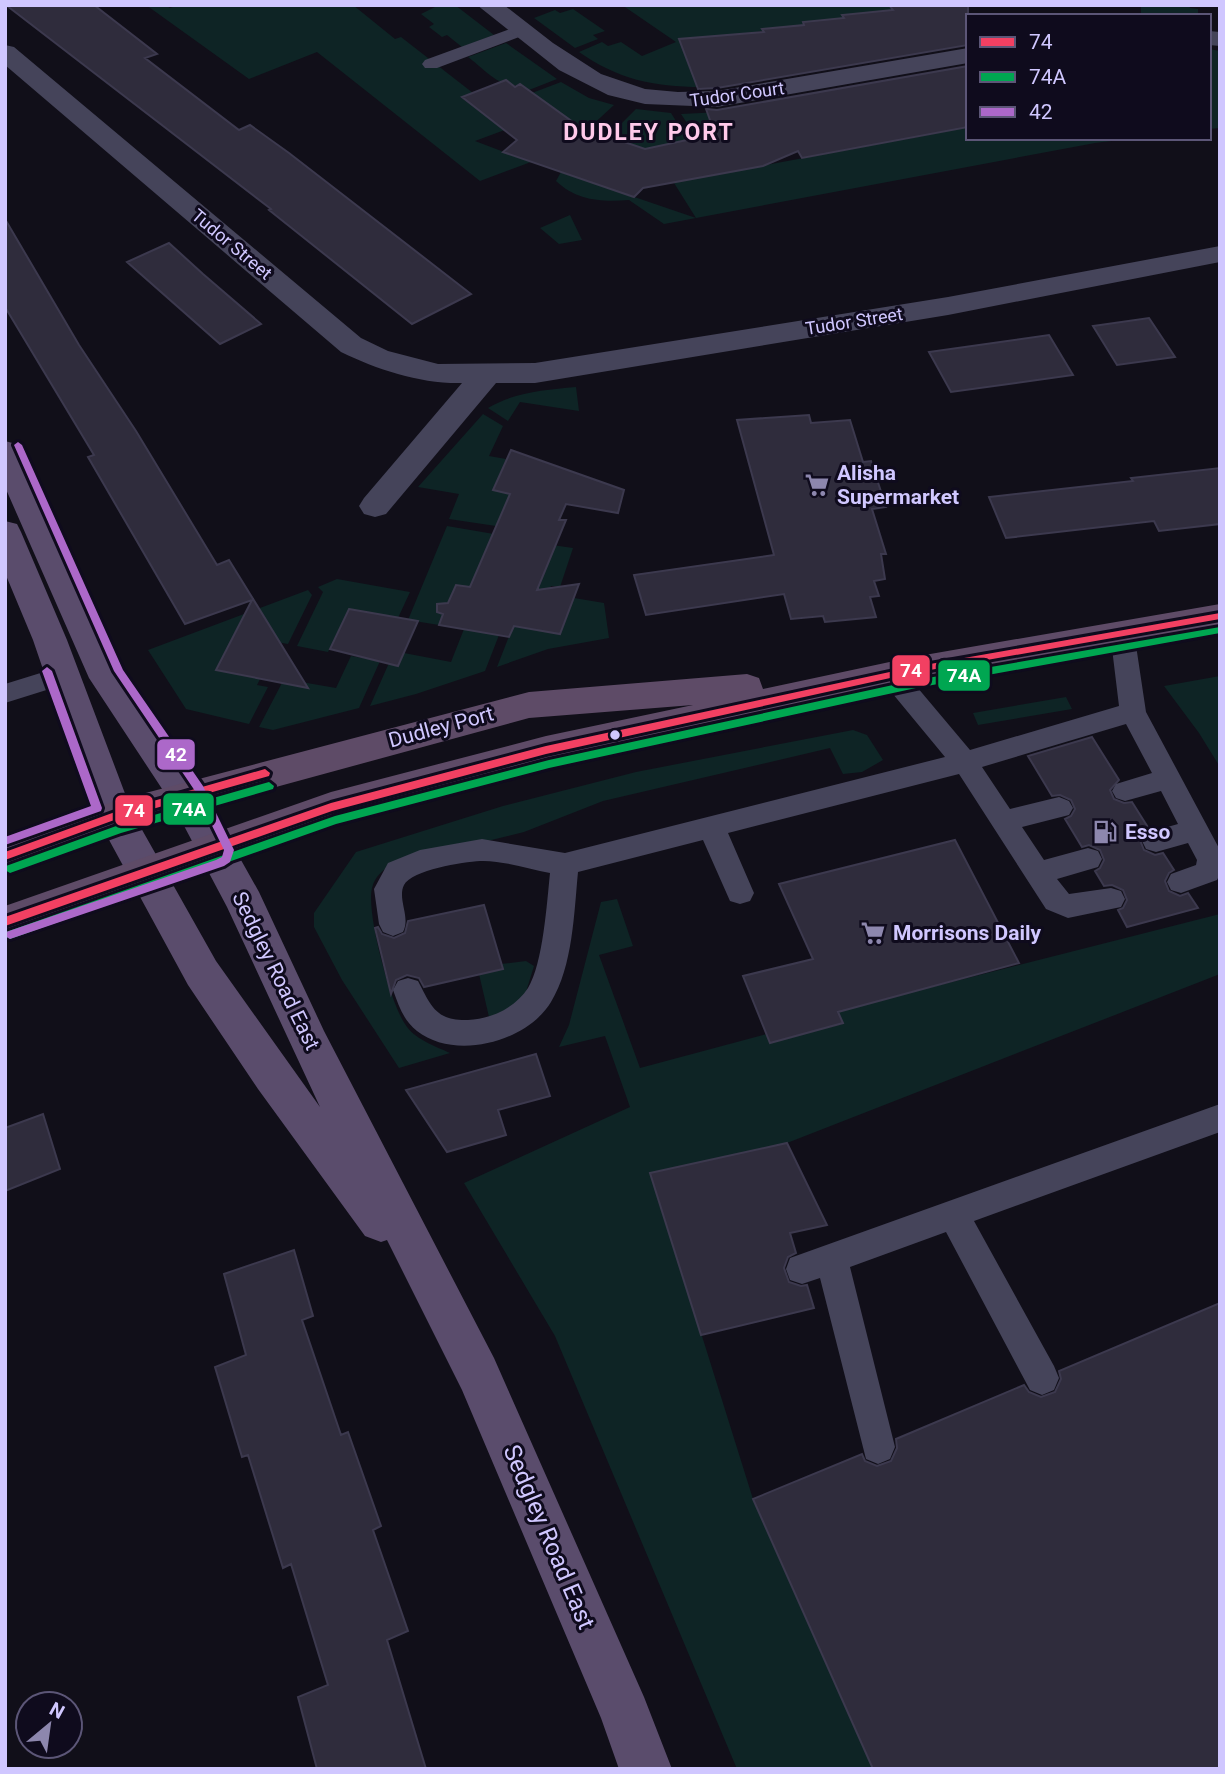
<svg xmlns="http://www.w3.org/2000/svg" width="1225" height="1774" font-family="Roboto,sans-serif">
<style>
.green{fill:#0e2425}
.building{fill:#2f2c3c;stroke:#3c394e;stroke-width:2}
.lines{fill:none;stroke-linecap:round;stroke-linejoin:round}
.service{fill:#45445a;fill-rule:evenodd}
.minor{fill:#45445a;fill-rule:evenodd}
.primary{fill:#5a4c6c;fill-rule:evenodd}
.trunk{fill:#5e4b67;fill-rule:evenodd}
.bus-1-casing{stroke:#0f0b1d;stroke-width:6}
.bus-2-casing{stroke:#0f0b1d;stroke-width:6}
.bus-3-casing{stroke:#0f0b1d;stroke-width:6}
.bus-1{fill:#f24062;fill-rule:evenodd}
.bus-2{fill:#00a651;fill-rule:evenodd}
.bus-3{fill:#ac68c9;fill-rule:evenodd}
.bus-dot{fill:#d0c7ff;stroke:#0f0b1d;stroke-width:2.5}
.labels{text-anchor:middle;dominant-baseline:central;stroke-width:6;stroke-linejoin:round;paint-order:stroke}
.far-street-label{font-size:18px;fill:#d0c7ff;stroke:#0f0b1d}
.poi-label{font-size:21px;font-weight:bold;fill:#d0c7ff;stroke:#0f0b1d;text-anchor:start}
.street-label{font-size:21px;fill:#d0c7ff;stroke:#0f0b1d}
.far-district-label{font-size:23px;font-weight:bold;letter-spacing:2px;fill:#ffc9ea;stroke:#0f0b1d}
.near-street-label{font-size:24px;fill:#d0c7ff;stroke:#0f0b1d}
.line-badge{stroke:#0f0b1d;stroke-width:2.5}
.badge-label{font-size:19px;text-anchor:middle;font-weight:bold;fill:#fff}
</style>
<rect width="100%" height="100%" fill="#110f19"/>
<path class="green" d="M146,5h19l5,3 8,-3h175l42,34 6,-2 72,56 -11,5 40,31 44,-18 -14,-18 29,-11 28,16 25,7 -26,24 -51,-11 -62,23 56,21 -51,19 -163,-129 -68,27z
M439,5h16l39,30 -32,12 -15,-12 -5,2 -13,-10 5,-3 -13,-10z
M622,5h267l12,16 -18,-10 -40,4 1,3 -41,4 1,3 -123,18 9,27h4l7,17c-47,0 -84,-8 -122,-35l23,-10 6,4 13,-4 21,14 34,-14z
M1141,5h48l1,3 8,1v7h-57z
M573,9l32,22 -12,4 5,4 -23,9 -41,-30 21,-8 5,3z
M506,43l51,36 -28,11 -8,-6c-18,8 -39,-17 -53,-27z
M1209,49l11,2v77l-11,1z
M636,109l35,4 17,27 -9,2 -16,11 18,28 214,-40 -13,-28 20,27 66,-13v11h168l-41,5 -431,81 -35,-24c-27,2 -52,1 -73,-19l5,-9 135,46 -37,-59 -47,-16 4,-4 -7,-3z
M721,112l35,15 -59,11 -16,-24z
M570,215l12,25 -23,4 -19,-16z
M576,387l3,24 -59,-9 -12,19 -20,-13c27,-16 56,-18 88,-21z
M483,414l20,12 -14,30 17,3 -13,31 17,4 -14,32 -47,-7 10,-25 -41,-7z
M447,526l83,14 -20,54 -54,-9 -17,40 -31,-5z
M545,544l28,4 -13,39 -9,-1 -6,15 -19,-4z
M337,579l73,13 -12,26 -49,-9 -21,43 -31,-6 26,-54 -5,-5z
M308,590l4,5 -24,49 -54,-9 -18,35 44,9 -3,6 11,2 -19,37 -63,-15 -38,-59z
M574,598l30,5 5,35 -61,11 -51,18 16,-41 47,8z
M464,629l35,6 -14,36 -69,23 -46,12 19,-43 10,2 5,-12 47,9z
M351,656l29,5 -21,47 -86,22 -14,-3 25,-48 52,9z
M1220,676v91l-21,-34 -35,-47z
M1066,697l6,12 -94,16 -5,-12z
M853,730l14,5 16,25 -21,12 -19,2 -13,-26 -227,53 -79,31 -132,32c-10,7 -17,12 -20,24 -6,25 18,114 33,136 9,15 30,22 45,29l-51,15 -57,-88 -28,-53v-14l42,-61 147,-46 133,-34z
M617,899l16,47 -34,9 41,113 127,-34 6,8 69,-18 -5,-13 383,-97v60l-433,169 -136,30 102,326 120,270h-136l-182,-433 -91,-153 166,-76 -25,-71 -46,11 10,-22 32,-123z
M526,961l8,5 -13,42 -32,9 -10,-43 22,-10z"/>
<path class="building" d="M6,5h88l63,49 -12,4 94,72 11,-5 39,28 182,141 -59,30 -143,-114 2,-1z
M889,5h79v40l-251,43 -19,1 -19,-50 85,-7 -2,-3 42,-4 -1,-3 41,-4 -2,-3 51,-5z
M968,66v61l-166,31 -4,-7 -35,15 -120,22 -9,9 -131,-45 14,-12 -55,-43 44,-17 9,7 5,-3 60,43 65,22 70,-15 -9,-25 11,1z
M5,219l74,126 57,86 81,134 12,-5 79,128 -92,-18 36,-70 -67,24 -97,-167 6,-2 -89,-148z
M169,243l34,31 58,50 -41,20 -93,-82z
M1149,318l26,39 -58,8 -24,-39z
M1049,335l24,40 -122,17 -22,-40z
M809,415l2,8 39,-3 13,42 8,-1 15,46 -14,2 14,45h-5l4,25 -11,2 5,15 -9,1 6,20 -51,5 -2,-6 -32,3 -7,-25 -138,21 -12,-40 140,-20 -37,-135z
M511,450l113,40 -6,23 -52,-9 -7,16h7l-29,70 42,-6 -19,50 -46,-8 -5,11 -70,-12 4,-11 -6,-2v-8l11,-1 8,-18 14,2 40,-93 -17,-4z
M1220,468v56l-61,7 -5,-10 -148,17 -17,-41 144,-16 -2,-3z
M349,609l69,12 -20,45 -68,-17z
M1092,737l27,43 -9,10 4,9 10,4 8,-1 17,27 -5,3 -4,8 4,10 11,5 8,-2 11,17 -5,3 -4,8 4,10 11,5 8,-3 10,15 -71,19 -9,-17 5,-2 4,-8 -4,-10 -11,-5 -8,1 -9,-15 5,-3 4,-8 -4,-10 -11,-5 -7,2 -17,-28 6,-3 4,-7 -4,-9 -11,-5 -8,1 -24,-40z
M955,840l64,123 -181,49 5,11 -73,20 -27,-67 70,-17 -34,-75z
M484,905l19,64 -79,18 -5,-9 -12,-3 -11,5 -5,14 -16,-66 3,-1 4,7 12,4 11,-5 3,-12z
M536,1054l14,42 -52,14 8,25 -59,17 -41,-62z
M43,1114l17,55 -55,22v-63z
M787,1143l40,82 -37,8 6,20 -8,4 -4,11 5,14 12,4 6,-1 7,23 -113,27 -51,-162z
M294,1250l19,66 -11,4 39,115 7,-3 33,94 -8,4 35,101 -21,9 39,129h-109l-19,-72 30,-12 -37,-121 -8,4 -35,-113 -6,2 -27,-90 31,-12 -22,-81z
M1220,1303v466h-347l-120,-270 109,-45 3,7 12,5 14,-5 6,-13 -1,-9 128,-54 5,7 12,5 14,-5 6,-13 -2,-8z"/>
<g class="lines">
<path class="service" d="M521,25l9,5 -3,4 -90,34h-12l-3,-4 3,-4z
M1122,623l9,3 3,6 12,80 74,138v24l-3,6 -36,13 -10,-3 -4,-8 4,-8 25,-9 1,-5 -9,-17 -32,9 -10,-3 -4,-8 4,-8 32,-9 -17,-33 -36,10 -9,-3 -4,-7 4,-7 36,-11 -26,-49 -144,43 28,42 49,-12 10,4 4,7 -4,7 -47,12 22,33 44,-12 10,3 4,8 -4,8 -41,12 12,15 42,-6 10,3 4,8 -4,8 -53,11 -22,-9 -87,-135 -231,59 26,60 -4,8 -10,3 -10,-3 -27,-61 -125,32c-4,41 -5,94 -27,130 -24,40 -96,59 -134,29 -14,-11 -18,-25 -24,-41l5,-9 10,-3 10,3c13,25 18,40 50,39 23,-1 47,-12 60,-32 15,-24 19,-86 22,-115 -22,-4 -48,-13 -70,-12 -17,1 -68,9 -76,24 -7,14 7,32 -1,47l-10,4 -10,-4 -4,-8 -5,-35 14,-26 32,-13 62,-11 83,14 380,-96 -62,-75 -4,-7 4,-7 9,-2 9,2 69,82 149,-44 -9,-74 3,-6z
M63,666l9,2 4,7 -4,7 -67,21v-19z
M1220,1104v28l-246,89 80,145 5,12 -5,12 -12,5 -12,-5 -84,-158 -96,35 45,180 -5,12 -12,5 -12,-5 -46,-181 -18,6 -12,-4 -4,-11 4,-11z"/>
<path class="minor" d="M477,5h27l49,38 48,31 44,15 33,3 39,-1 251,-43v15l-251,44 -72,-3 -37,-9 -49,-25z
M1209,31l11,1v14l-11,-1z
M5,45l9,2 347,291 27,13 50,13 97,-1 413,-66 272,-51v16l-272,53 -413,68h-39l-110,131 -11,3 -11,-3 -5,-8 5,-8 98,-115c-41,1 -84,-13 -121,-31l-336,-287z"/>
<path class="primary" d="M5,441l11,3 5,7 101,222 78,114 59,105 65,139 170,327 150,339 28,72h-53l-18,-51 -139,-328 -75,-150 -6,2 -16,-6 -107,-147 -70,-104 -92,-169 -22,-56 -41,-120 -28,-67v-52l12,3 4,8 46,108 65,172 84,149 104,146 -93,-200 -53,-100 -85,-129 -84,-191z"/>
<path class="trunk" d="M1220,604v24l-307,55 -367,81 -210,56 -331,118v-32l326,-114 215,-56 147,-31 -164,13 -407,111 -117,42v-31l110,-39 414,-109 218,-18 12,4 4,11 150,-32z"/>
<g class="bus-1-casing">
<path id="bus-1" d="M1220,613v6l-307,54 -367,81 -214,57 -327,115v-9l326,-114 215,-57 367,-79z
M265,769l5,4 -1,3 -152,43 -112,41v-8l110,-40z"/>
</g>
<g class="bus-2-casing">
<path id="bus-2" d="M1220,627v6l-304,55 -367,80 -213,56 -326,115 -5,-3 1,-4 329,-116 214,-56 367,-80z
M269,782l5,4 -1,3 -152,44 -111,40 -5,-3 1,-4 113,-41z"/>
</g>
<g class="bus-3-casing">
<path id="bus-3" d="M18,442l4,3 101,225 80,116 31,64 -4,12 -6,4 -214,73 -5,-3 1,-4 210,-72 6,-3 2,-7 -29,-59 -81,-120 -100,-226z
M47,667l5,4 50,137 -1,3 -96,34v-8l86,-31 -49,-135z"/>
</g>
<use href="#bus-1" class="bus-1"/>
<use href="#bus-2" class="bus-2"/>
<use href="#bus-3" class="bus-3"/>
</g>
<defs>
<g id="supermarket-bare" transform="scale(1.89)"><path d="M-6-5.5h2.5l.6 2H6L4.5 2H-2.5L-4.4-4H-6ZM-1.5 3.2a1.3 1.3 0 1 0 .1 0ZM3 3.2a1.3 1.3 0 1 0 .1 0Z" fill="#8d87ae" stroke="#0f0b1d" stroke-width="2.5" paint-order="stroke"/></g>
<g id="fuel-bare" transform="scale(1.89)"><path d="M-5.5-6h7V0h2V4h1.3V-2.5L3-4.5l.8-.8L6-3V5H2.5V1h-1V6h-7ZM-4.2-4.7v3.2H.2V-4.7Z" fill="#8d87ae" stroke="#0f0b1d" stroke-width="2.5" paint-order="stroke"/></g>
</defs>
<g fill-rule="evenodd">
<use href="#supermarket-bare" x="817" y="485"/>
<use href="#fuel-bare" x="1105" y="832"/>
<use href="#supermarket-bare" x="873" y="933"/>
</g>
<circle class="bus-dot" cx="615" cy="735" r="6"/>
<g class="labels">
<g class="far-street-label">
<text transform="translate(737 94) rotate(-8)">Tudor Court</text>
<text transform="translate(232 244) rotate(40)">Tudor Street</text>
<text transform="translate(854 321) rotate(-9)">Tudor Street</text>
</g>
<g class="poi-label">
<text x="837" y="473">Alisha<tspan x="837" dy="24">Supermarket</tspan></text>
<text x="1125" y="832">Esso</text>
<text x="893" y="933">Morrisons Daily</text>
</g>
<g class="street-label">
<text transform="translate(441 727) rotate(-15)">Dudley Port</text>
<text transform="translate(276 971) rotate(64)">Sedgley Road East</text>
</g>
<g class="far-district-label">
<text x="649" y="132">DUDLEY PORT</text>
</g>
<g class="near-street-label">
<text transform="translate(549 1537) rotate(67)">Sedgley Road East</text>
</g>
</g>
<g class="line-badge">
<rect x="891" y="654" width="40" height="33" rx="7" fill="#f24062"/>
<rect x="937" y="659" width="54" height="33" rx="7" fill="#00a651"/>
<rect x="156" y="738" width="40" height="33" rx="7" fill="#ac68c9"/>
<rect x="162" y="792" width="53" height="34" rx="7" fill="#00a651"/>
<rect x="114" y="794" width="40" height="33" rx="7" fill="#f24062"/>
</g>
<g class="badge-label">
<text x="911" y="677">74</text>
<text x="964" y="682">74A</text>
<text x="176" y="761">42</text>
<text x="189" y="816">74A</text>
<text x="134" y="817">74</text>
</g>
<rect width="1225" height="1774" fill="none" stroke="#d0c7ff" stroke-width="14"/>
<rect x="966" y="14" width="245" height="126" fill="#0f0b1d" stroke="#5c5677" stroke-width="2"/>
<rect x="980" y="37" width="35" height="10" fill="#f24062" stroke="#5c5677" stroke-width="2"/>
<text x="1029" y="49" font-size="21" fill="#d0c7ff">74</text>
<rect x="980" y="72" width="35" height="10" fill="#00a651" stroke="#5c5677" stroke-width="2"/>
<text x="1029" y="84" font-size="21" fill="#d0c7ff">74A</text>
<rect x="980" y="107" width="35" height="10" fill="#ac68c9" stroke="#5c5677" stroke-width="2"/>
<text x="1029" y="119" font-size="21" fill="#d0c7ff">42</text>
<g transform="translate(49 1725) rotate(29)"><circle r="33" fill="#0f0b1d" stroke="#5c5677" stroke-width="2"/>
<path d="M0-5L12 26L0 18L-12 26Z" fill="#8d87ae"/>
<text y="-10" font-size="19" font-weight="bold" text-anchor="middle" fill="#d0c7ff">N</text>
</g>
</svg>
